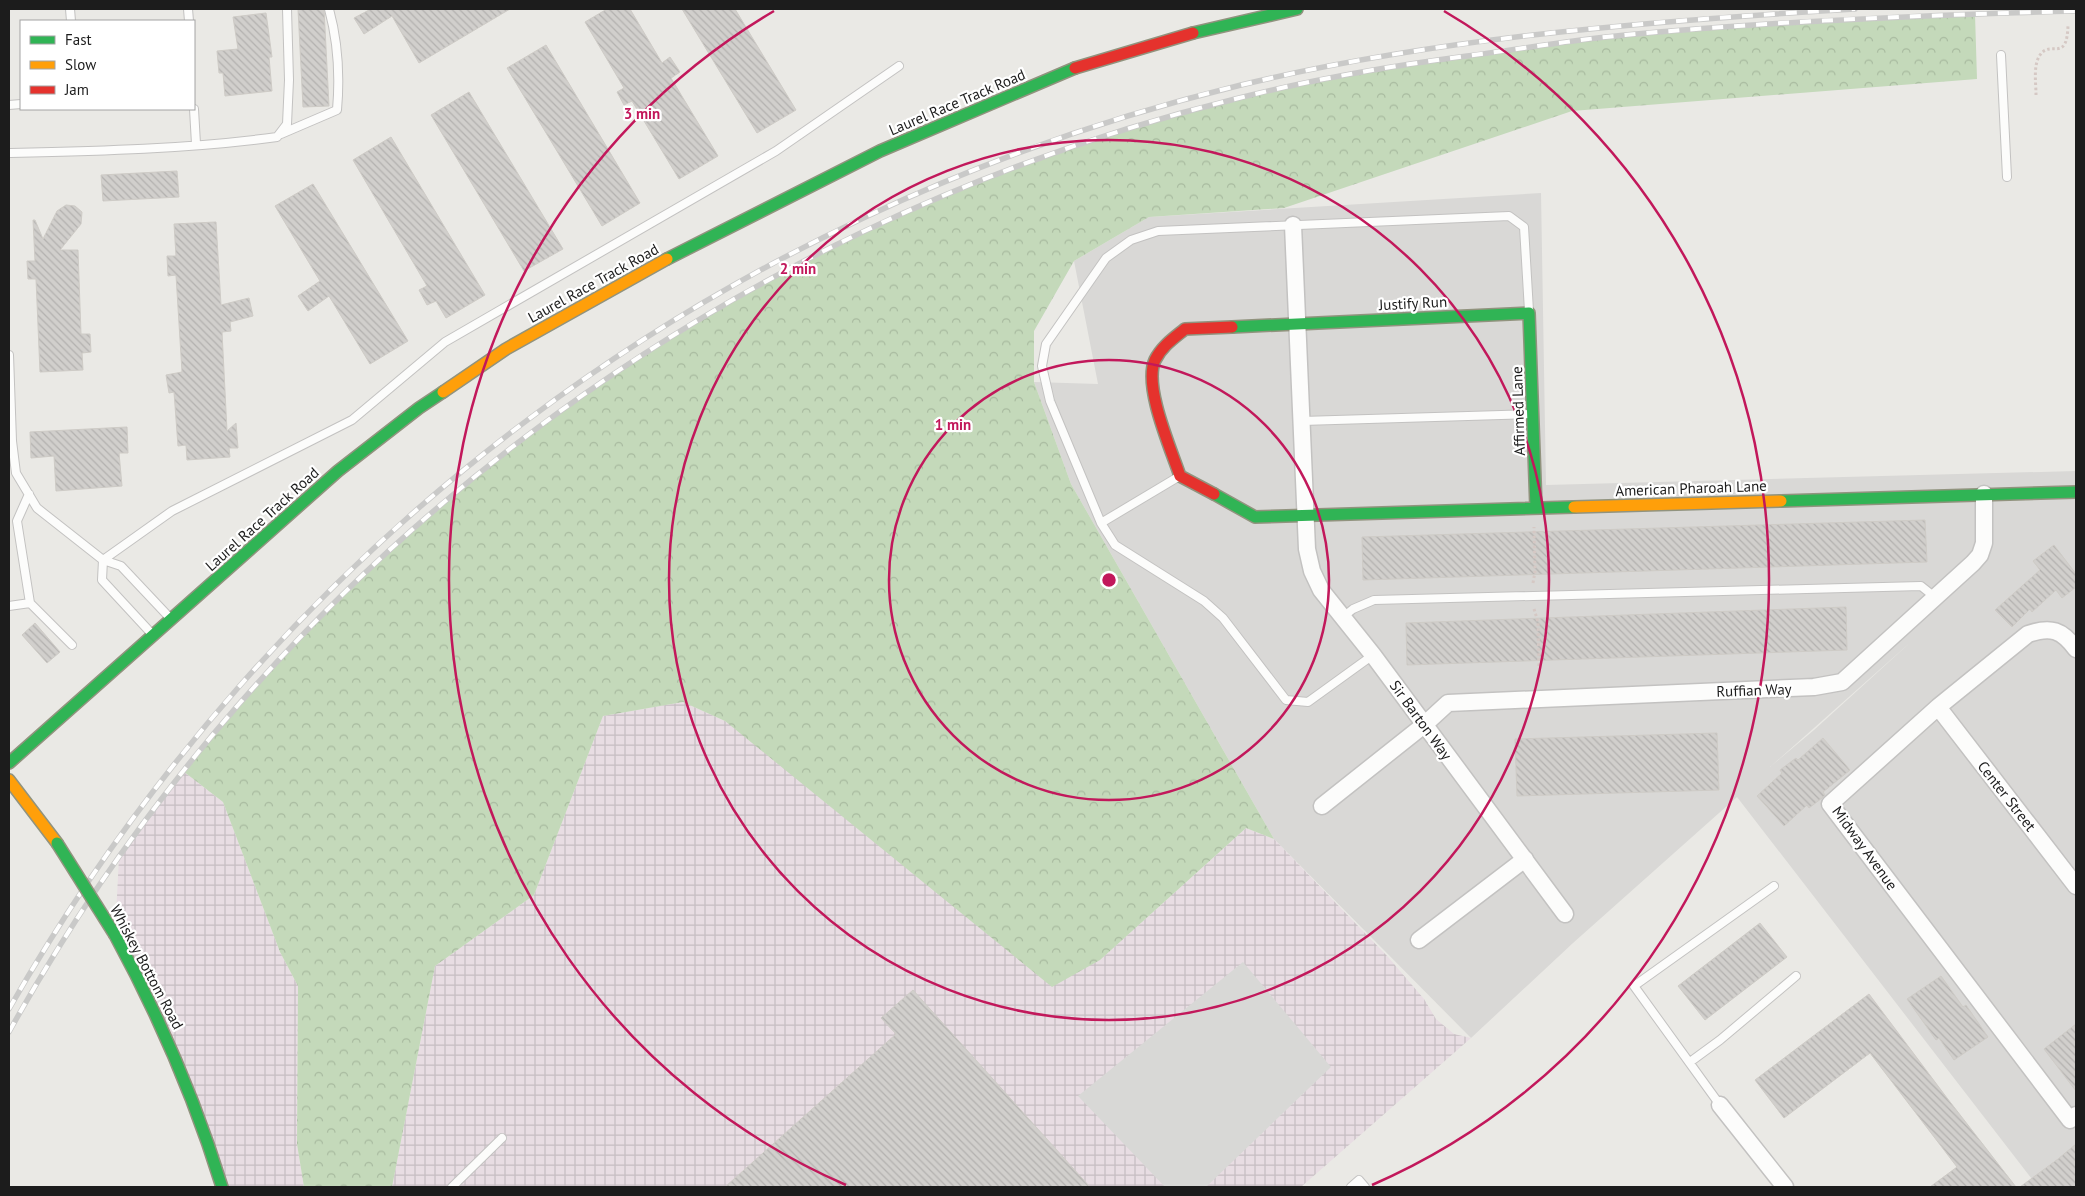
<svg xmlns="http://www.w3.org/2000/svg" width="2085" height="1196" font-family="'PT Sans',sans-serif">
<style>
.residential{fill:#d9d8d6;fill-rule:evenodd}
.industrial{fill:url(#industrial-grid)}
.religious{fill:#d8d8d6}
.forest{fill:url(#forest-crowns)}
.building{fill:url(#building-back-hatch);stroke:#cecbc6}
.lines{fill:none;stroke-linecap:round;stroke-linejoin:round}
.lane-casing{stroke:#c3c2c1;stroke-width:10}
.street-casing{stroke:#c3c2c1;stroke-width:19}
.fast-casing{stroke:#91937e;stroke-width:14}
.slow-casing{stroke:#91937e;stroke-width:14}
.jam-casing{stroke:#91937e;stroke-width:14}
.path{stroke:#d5c8c4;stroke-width:3;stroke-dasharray:2.5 2.5;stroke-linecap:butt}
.lane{stroke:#fcfcfb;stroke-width:8}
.street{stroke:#fcfcfb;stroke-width:16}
.fast{stroke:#30b455;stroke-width:11}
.slow{stroke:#ff9f0a;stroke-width:11}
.jam{stroke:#e5322d;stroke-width:11}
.rail-casing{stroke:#c9c9c8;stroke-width:5.5}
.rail{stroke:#fff;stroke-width:4;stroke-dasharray:11;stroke-linecap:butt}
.fast-bridge-casing{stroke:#91937e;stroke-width:14;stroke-linecap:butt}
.fast-bridge{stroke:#30b455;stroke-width:11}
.ring{fill:none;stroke:#c2185b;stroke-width:2.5}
.labels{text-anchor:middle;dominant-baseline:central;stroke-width:4.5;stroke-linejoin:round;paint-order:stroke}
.street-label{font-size:15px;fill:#1c1c1c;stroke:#fff}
.centre{fill:#c2185b;stroke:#fff;stroke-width:2.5}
.ring-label{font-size:15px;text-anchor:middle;font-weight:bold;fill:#c2185b;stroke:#fff;stroke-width:4.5;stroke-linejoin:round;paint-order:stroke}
</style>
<defs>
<pattern id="industrial-grid" width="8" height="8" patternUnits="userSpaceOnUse" patternTransform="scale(1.25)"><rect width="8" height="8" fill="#e8dde3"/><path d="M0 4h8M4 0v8" fill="none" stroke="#c6bdc2"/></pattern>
<pattern id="forest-crowns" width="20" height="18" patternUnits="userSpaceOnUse" patternTransform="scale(1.25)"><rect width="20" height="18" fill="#c4d9ba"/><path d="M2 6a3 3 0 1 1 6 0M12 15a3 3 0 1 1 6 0" fill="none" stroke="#a8ba9f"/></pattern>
<pattern id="building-back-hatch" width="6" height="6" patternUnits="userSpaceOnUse" patternTransform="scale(1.25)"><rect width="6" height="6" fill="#d1cfcc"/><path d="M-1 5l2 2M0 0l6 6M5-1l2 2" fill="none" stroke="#b3b1af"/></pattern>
</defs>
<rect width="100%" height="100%" fill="#eae9e5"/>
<path class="residential" d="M1541,193l5,292 530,-14v716h-38l-301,-390 -164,146 -102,95 -197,-199 -203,-355 -37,-102 64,2 -24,-123 75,-44zM1913,640l-99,90 -44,37z"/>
<path class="industrial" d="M683,702l42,19 375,239 146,-132 28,11 114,118 36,42 12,20 18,15 17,4 -170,149h-909l43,-221 99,-71 69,-179z
M183,771l40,31 57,150 18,34 -1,158 7,43h-82l-107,-252 4,-78z"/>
<path class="religious" d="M1243,962l88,105 -125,120h-41l-87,-91z"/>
<path class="forest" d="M1975,14l2,65 -405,32 -288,97 -135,9 -75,44 -40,70v51l37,102 203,355 -28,-11 -146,132 -48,27 -327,-266 -42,-19 -80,14 -69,179 -99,71 -43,221h-88l-7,-43 1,-158 -18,-34 -57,-150 -40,-31 35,-43 109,-120 115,-106 187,-140 167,-98 116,-56 153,-61 120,-36 112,-27 110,-21 212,-27 177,-14z"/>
<path class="building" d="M298,9h26l5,97 -26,1z
M371,9h139l-91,54 -27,-47 -28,18 -10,-16z
M607,9h23l32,54 8,-6 10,15 -9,6 47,78 -39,23 -47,-78 -8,4 -7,-13 7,-4 -39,-66z
M682,9h53l61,101 -39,23z
M266,13l6,44h-3l3,34 -47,5 -2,-23h-4l-2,-22 21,-2 -5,-32z
M546,45l94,158 -38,23 -95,-158z
M469,92l94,157 -39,22 -93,-156z
M391,137l94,158 -39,23 -10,-17 -9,4 -8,-15 8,-4 -74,-126z
M177,171l2,26 -76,4 -2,-26z
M313,184l95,157 -38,23 -41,-68 -21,15 -10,-15 22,-15 -45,-75z
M66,205l9,1 7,6 -1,12 -21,26h18l3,84h9l1,18 -9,1 1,17 -43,2 -4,-93h-8l-1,-18h8l-2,-41h2l8,19 14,-28z
M216,222l5,83 28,-7 4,18 -23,6 1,9 -9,1 5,99 9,-8 2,25h-9l1,9 -43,3 -1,-15 -8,1 -4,-54 -5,1 -3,-18 16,-3 -6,-97 -8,1 -1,-20h9l-2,-32z
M127,427l1,26h-9l3,33 -66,5 -2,-35 -23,2 -1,-26z
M1925,520l2,42 -564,18 -1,-43z
M2054,545l22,29v13l-14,11 -6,-8 -24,22 -2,-3 -18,18 -17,-17 45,-40 -7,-9z
M1846,607l1,43 -440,15 -1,-42z
M35,623l25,29 -13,11 -25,-28z
M1717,733l2,57 -202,6 -2,-57z
M1823,738l27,32 -27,22 2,3 -3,3 -13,10 -2,-3 -23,21 -27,-30 25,-23 -2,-3 16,-12 2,2z
M1760,923l27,34 -82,63 -27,-34z
M1941,976l22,31 3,-2 22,32 -34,23 -15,-22 -3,2 -29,-41z
M913,990l177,197h-365l171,-153 -15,-16z
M1869,994l78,104 69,89h-86l27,-20 -87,-114 -86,65 -29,-38z
M2076,1024v67l-32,-42z
M2076,1144v43h-56l38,-28z"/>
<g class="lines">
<g class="lane-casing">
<path id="lane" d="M70,9l1,12
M188,9l1,12
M2001,55l6,122
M9,105l12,-1
M194,109l2,35
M281,134l56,-24c3,-34 1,-68 -8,-101
M9,153c89,-2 180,-4 268,-16l10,-13 2,-44 -2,-71
M9,355l3,86
M1302,421l229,-7
M9,441h3l4,32 21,35 66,52 69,-49 180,-91 93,-78 331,-191 123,-85
M1101,523l77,-46
M30,603l42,42
M9,606l21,-3 -13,-82 12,-27
M1343,617l10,-8 21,-9 547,-14 15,12
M151,633l-49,-53 1,-20 18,6 49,52
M1373,655l-65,47 -22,-2 -63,-82 -19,-17 -89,-56 -14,-22 -51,-122 -8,-35 4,-22 60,-86 25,-18 27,-9 351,-15 15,11 5,84
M1690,1062l30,-22 76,-64
M1720,1105l-86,-119 140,-100
M452,1187l50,-49
M1351,1187l8,-7 6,7"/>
</g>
<g class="street-casing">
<path id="street" d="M1293,225l14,324 5,22 9,19 52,65 192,259
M2076,649c-14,-19 -25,-23 -48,-15l-90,73 -108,97 240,316 6,-5
M1938,707l138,179
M1322,806l102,-81 24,-22 366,-16 28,-5 131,-119 7,-8 4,-12v-49
M1419,940l106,-81
M1720,1105l65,82"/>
</g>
<g class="fast-casing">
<path id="fast" d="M1193,33l104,-24
M667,259l213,-108 195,-83
M1232,327l297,-14 7,195
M1214,494l41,23 319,-10
M1781,501l295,-9
M9,763l329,-292 81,-63 24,-16
M115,935c44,81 80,164 107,252"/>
</g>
<g class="slow-casing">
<path id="slow" d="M443,392l63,-43 161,-90
M1574,507l207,-6
M9,780l48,63"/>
</g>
<g class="jam-casing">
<path id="jam" d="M1075,68l118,-35
M1214,494l-34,-18c-9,-27 -37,-90 -25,-116 7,-14 19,-22 30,-31l47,-2"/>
</g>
<path class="path" d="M2036,95c0,-12 -3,-30 4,-40 11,-16 27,9 28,-30
M1533,583l2,-11 -1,-45
M1534,609l4,13 1,46"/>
<use href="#lane" class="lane"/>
<use href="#street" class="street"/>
<use href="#fast" class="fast"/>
<use href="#slow" class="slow"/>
<use href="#jam" class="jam"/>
<g class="rail-casing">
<path id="rail" d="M9,1009c267,-468 708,-797 1232,-924 200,-48 410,-64 614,-76
M9,1032c260,-470 709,-807 1230,-934 75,-19 151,-32 228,-42 53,-7 105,-16 158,-21 150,-14 300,-20 451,-24"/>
</g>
<use href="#rail" class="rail"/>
<g class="fast-bridge-casing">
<path id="fast-bridge" d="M57,843l58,92"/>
</g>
<use href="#fast-bridge" class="fast-bridge"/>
</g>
<g class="ring">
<circle cx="1109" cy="580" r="220"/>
<circle cx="1109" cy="580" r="440"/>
<path d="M846 1185A660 660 0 0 1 774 11M1444 11A660 660 0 0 1 1372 1185"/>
</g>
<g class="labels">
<g class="street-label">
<text transform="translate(957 102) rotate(-23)">Laurel Race Track Road</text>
<text transform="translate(593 283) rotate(-29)">Laurel Race Track Road</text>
<text transform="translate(1413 303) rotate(-3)">Justify Run</text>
<text transform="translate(1518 411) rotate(-92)">Affirmed Lane</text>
<text transform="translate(1691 488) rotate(-2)">American Pharoah Lane</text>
<text transform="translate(262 519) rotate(-42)">Laurel Race Track Road</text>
<text transform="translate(1754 690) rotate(-2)">Ruffian Way</text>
<text transform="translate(1421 720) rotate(54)">Sir Barton Way</text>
<text transform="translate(2007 796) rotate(52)">Center Street</text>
<text transform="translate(1865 848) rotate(54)">Midway Avenue</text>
<text transform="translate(147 967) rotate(62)">Whiskey Bottom Road</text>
</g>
</g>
<circle cx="1109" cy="580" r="8" class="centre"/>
<g class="ring-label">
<text x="642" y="119">3 min</text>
<text x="798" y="274">2 min</text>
<text x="953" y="430">1 min</text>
</g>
<rect width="2085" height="1196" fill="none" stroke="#1c1c1c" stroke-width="20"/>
<rect x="20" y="20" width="175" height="90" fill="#ffffff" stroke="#a4a4a4"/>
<rect x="30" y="36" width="25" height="8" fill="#30b455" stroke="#a4a4a4"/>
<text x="65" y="45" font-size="15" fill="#1c1c1c">Fast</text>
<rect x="30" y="61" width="25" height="8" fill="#ff9f0a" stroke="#a4a4a4"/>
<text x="65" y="70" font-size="15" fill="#1c1c1c">Slow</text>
<rect x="30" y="86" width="25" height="8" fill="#e5322d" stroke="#a4a4a4"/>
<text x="65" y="95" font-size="15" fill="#1c1c1c">Jam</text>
</svg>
